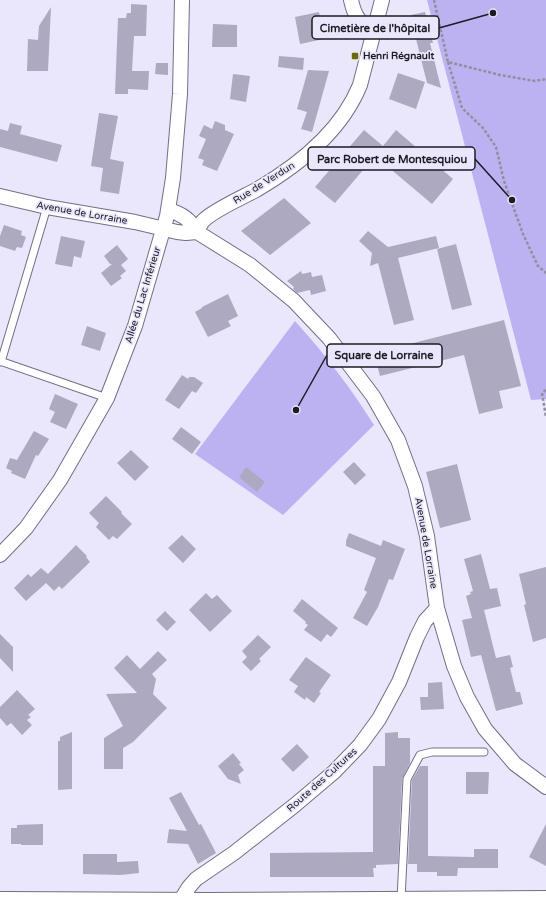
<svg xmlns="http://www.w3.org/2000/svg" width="546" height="902" font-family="'Varela Round',sans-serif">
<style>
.green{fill:#bdb2f1}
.building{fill:#aca9c1}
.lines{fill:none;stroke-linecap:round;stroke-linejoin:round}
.lane-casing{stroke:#726f85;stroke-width:9}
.street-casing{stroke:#726f85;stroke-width:16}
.path{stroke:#918f9f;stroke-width:2.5;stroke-dasharray:3 2;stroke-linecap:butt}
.lane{stroke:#fff;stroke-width:7}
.street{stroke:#fff;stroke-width:14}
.poi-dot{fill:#676b0c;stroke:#eae7fc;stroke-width:1.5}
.labels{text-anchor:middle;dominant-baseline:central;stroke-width:3.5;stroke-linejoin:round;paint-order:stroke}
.poi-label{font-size:10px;font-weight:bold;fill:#1d1b24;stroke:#eae7fc;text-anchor:start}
.street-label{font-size:10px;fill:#1d1b24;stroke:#eae7fc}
.leader{fill:none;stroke:#1d1b24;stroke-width:1.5}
.callout-dot{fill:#1d1b24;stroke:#eae7fc;stroke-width:1.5}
.callout{fill:#eae7fc;stroke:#1d1b24;stroke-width:1.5}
.callout-label{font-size:11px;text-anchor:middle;font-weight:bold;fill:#1d1b24}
</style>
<rect width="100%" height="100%" fill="#eae7fc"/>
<path class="green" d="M427,0h119v399l-15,1z
M295,321c30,33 55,66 79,104l-91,90 -88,-61z"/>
<path class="building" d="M131,4l16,1 -1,31h-12l-2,35h17l-1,19 -20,-1v5h-13l3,-76h8l1,-5h4z
M51,7l-3,64h-21l1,-32 10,1 1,-14z
M319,12l5,27 -24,5 -5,-27z
M425,12l8,31h-3l11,45 -14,-5 -13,-52h1l-4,-16z
M213,24l24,1v22h-25z
M279,56l25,2 -1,12 -25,-3z
M156,63h12v12l-13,-1z
M308,70l21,1 -17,61 -11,-3 6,-17 -10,-3z
M398,73l27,9 -9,27 -27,-10z
M233,74l17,2 -4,26 -16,-3z
M99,113l19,3 -8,43 14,3 -5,32 -19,-3 3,-23 -12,-2z
M215,121l10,4v5l9,4 -17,37 -15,-6 2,-5 -6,-2 8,-19 -7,-3 5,-11 8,4z
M10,123l12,3 -2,8 42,11 -5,17 -57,-15v-18l8,2z
M364,130l19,16 13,-16 57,49 -21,25 -57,-48 -40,47 -20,-16z
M284,198l27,25 -41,32 -29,-24z
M4,225l18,6 -1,4 5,2 -4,11 -5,-1 -2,4 -15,-5v-10z
M368,231l20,16 48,-11 3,12 -41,10 16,62 -20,5 -16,-62 -8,3 2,-13 -13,-12z
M61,236l24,5 -4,17 -7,-2 -2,11 -17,-3z
M456,244l16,61 -20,5 -15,-61z
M117,245l11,14 -7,6 5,6 -6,5 2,2 -11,8 -10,-13 11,-9h-2l-6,-8z
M301,271l1,3 9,-2 1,5 10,-2 4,16 -15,4 -1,-5 -13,3 -4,-4 1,-2 -7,-6z
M228,294l10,22 -10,5 3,5 -23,11 -13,-25 7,-4v-1z
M504,320l17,66 -22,5 4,17 -24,6 -15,-59 -84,21 -6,-23z
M87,326l19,7 -6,18 -19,-6z
M182,375l6,4 1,-2h5l9,6 -7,10 -4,-2 -13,18 -14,-9z
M55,394l23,10 -12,25 -16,-7 5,-10 -6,-3z
M181,427l20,15 -9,12 -20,-15z
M34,431l15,8 -11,17 -2,-1 -11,24 -14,-6 1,-2 -6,-3 4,-10 7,2z
M131,450l18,17 -14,14 -18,-18z
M354,462l12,13 -11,10 -12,-13z
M457,464l14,56 -31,8 -14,-56z
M246,467l19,15 -8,10 -18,-15z
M106,496l16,16 -1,1 11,11 -15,15 -4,-3 -4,4 -13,-13 3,-4 -10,-10z
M349,533l32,13 2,-6 22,9 -12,31 -4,-1 -11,28 -11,19 -14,-8 14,-26 -3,-2 12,-32 -30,-12v-5z
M182,535l14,14 -13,14 -15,-15z
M76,545l11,11 -1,1 4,5 -28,27 -3,-3 -5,5 -8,-8 -20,18 -12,-13 14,-14 3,3 10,-9 7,6z
M481,554l9,35 7,-1 4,18 -17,4 12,48 14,-3 3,12 -3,1 6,24h4l3,12 -27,7 -15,-56 -10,2 -9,-37 10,-2 -6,-22 5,-2 -1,-2 3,-1 -9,-32z
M546,567v71l-13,4 -9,-37 2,-1 -7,-30z
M206,593l6,6 5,-4 15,16 -22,21 -21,-22z
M302,599l36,29 -7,9 -4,-3 -6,8 -17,-12 4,-5 -3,-2 1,-1 -13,-11z
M165,611l11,11 -9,9 -11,-11z
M0,634l13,13v25l-13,-14z
M258,635l13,12 -12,12 2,2 -10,10 -9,-9 5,-5 -5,-6z
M158,651l9,9 -15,14 4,5 -3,15 14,14 -34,34 -10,6v21h-19v-31l19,-12 -17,-32 31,-1 -23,-25 13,-13 13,14z
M306,657l25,18 -12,17 2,1 -7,10 -8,-6 -1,3 -11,-8 4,-6 -9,-6z
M442,682l2,27 -23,1 -1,-13h8v-14z
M17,690l18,19 -7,6 3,2 -4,3 5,5 -10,10 -11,-12 -4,3 -7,-8v-11z
M72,732v57l-14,1v-49h2v-4z
M398,732v6h12v25l-8,16 -4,85 -22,1v3h-3l1,9h-104v-24l103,-1v-86h12v-33z
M297,744l12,13 -16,15 -12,-13z
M233,753l8,10 -2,1 5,6 -6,5 3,9 -13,-5 -10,-13z
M420,766h8v90l46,1v-8h24v19h-40l-1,8h-20v-4h-20v-8h-9l4,-84z
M466,772h23l-1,22h-22z
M181,792l18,33 2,-1 15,29 -18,11 -10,-20 -21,-1 2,-14 18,2 -18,-33z
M43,824v21h-22v-1h-10v-16h6v-3z
M546,824v42l-17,-9z
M83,854h34v8l21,-1 1,12 -18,2 -38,-1z"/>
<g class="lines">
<g class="lane-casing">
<path id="lane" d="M0,361l107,37
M1,362l46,-155
M401,899l6,-120 13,-24 12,-3h52"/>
</g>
<g class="street-casing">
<path id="street" d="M351,0c3,14 8,25 23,30
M0,196l47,11 88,15 42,10 9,1 11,-1
M168,210c13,3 23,10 29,22
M197,232l53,33 44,36 35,37 44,58 25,44 17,46 12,50 10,72 17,58 13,31 18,32 30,35 31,23
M197,232c2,-4 3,-8 6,-11 9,-10 40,-24 53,-31 43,-25 85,-58 104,-105l22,-85
M0,555l26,-27 34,-48 47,-82 28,-72 32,-110 6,-38 7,-84 2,-94
M0,899l205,1 341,-2
M181,900l8,-13 7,-8 38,-26 61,-48 39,-33 26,-27 19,-26 20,-37 18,-45 8,-16 12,-13"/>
</g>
<path class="path" d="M434,0l14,62 52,13 35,6 11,-2
M448,62l14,46 21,20 13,19 8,34 19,53 15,32 8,7
M546,390l-4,3 4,24"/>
<use href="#lane" class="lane"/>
<use href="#street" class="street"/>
</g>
<rect class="poi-dot" x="351" y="52" width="8" height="8" rx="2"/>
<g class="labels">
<g class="poi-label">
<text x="363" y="56">Henri Régnault</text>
</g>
<g class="street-label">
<text transform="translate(264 183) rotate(-32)">Rue de Verdun</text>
<text transform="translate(82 213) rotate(10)">Avenue de Lorraine</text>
<text transform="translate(143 295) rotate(-73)">Allée du Lac Inférieur</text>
<text transform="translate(426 543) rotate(80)">Avenue de Lorraine</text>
<text transform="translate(322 780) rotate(-42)">Route des Cultures</text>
</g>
</g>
<path class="leader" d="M493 13L439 28M512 200L475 159M296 410L327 355"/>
<g class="callout-dot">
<circle cx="493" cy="13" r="4"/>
<circle cx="512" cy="200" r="4"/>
<circle cx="296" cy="410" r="4"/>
</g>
<g class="callout">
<rect x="312" y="16" width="127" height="23" rx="4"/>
<rect x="308" y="147" width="167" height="23" rx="4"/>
<rect x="327" y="344" width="115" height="23" rx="4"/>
</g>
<g class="callout-label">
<text x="375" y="32">Cimetière de l'hôpital</text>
<text x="392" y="163">Parc Robert de Montesquiou</text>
<text x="384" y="359">Square de Lorraine</text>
</g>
</svg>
